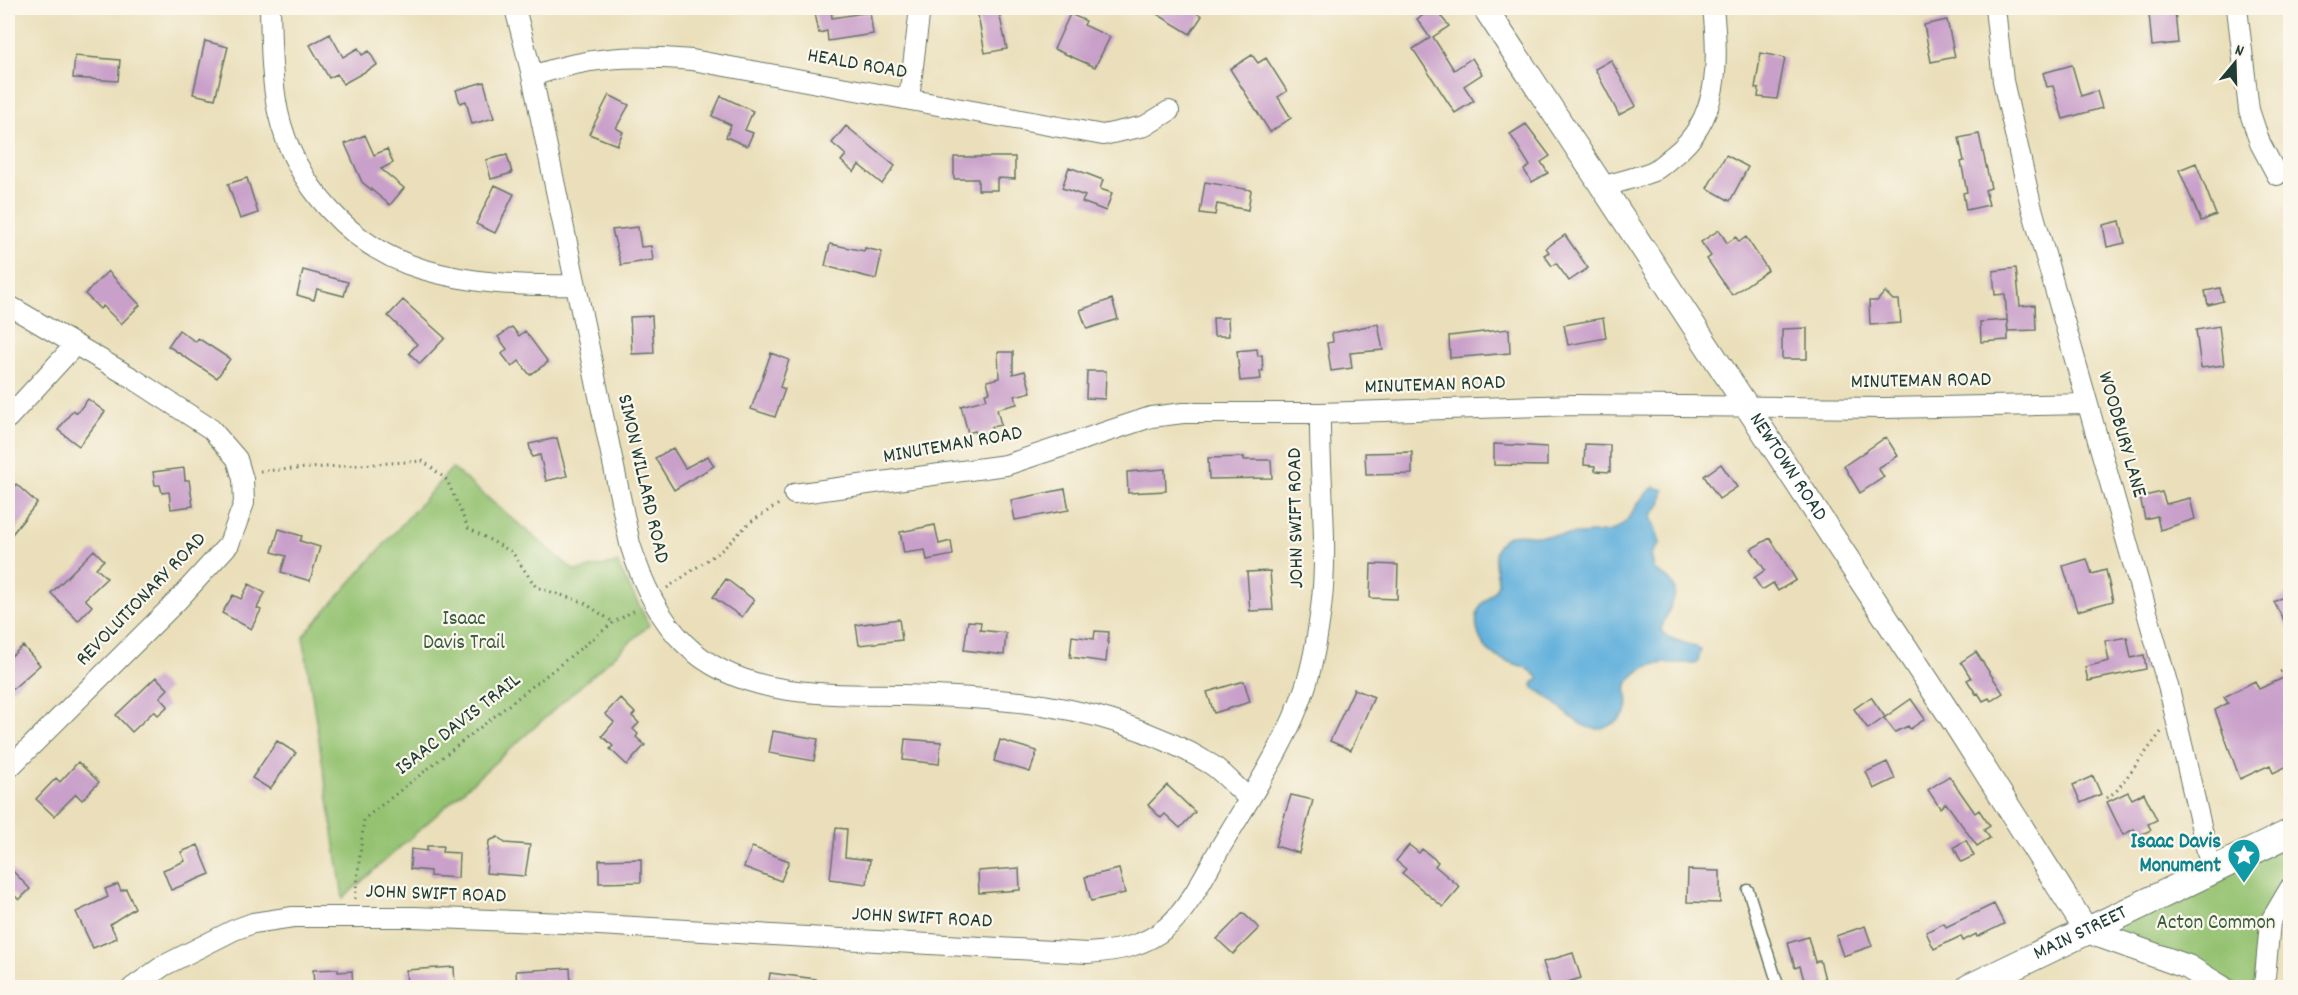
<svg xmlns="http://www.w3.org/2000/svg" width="2298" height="995" font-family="Dekko,sans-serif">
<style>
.green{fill:#94c271;stroke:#5a8052;stroke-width:1.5}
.water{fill:#62b0dc;stroke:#407688;stroke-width:1.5}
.building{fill:#c9a0ca}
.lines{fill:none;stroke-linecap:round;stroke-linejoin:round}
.service-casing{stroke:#667663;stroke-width:13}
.minor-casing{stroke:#667663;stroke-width:22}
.tertiary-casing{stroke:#667663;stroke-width:26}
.secondary-casing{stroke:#667663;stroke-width:29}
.path{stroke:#667663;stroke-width:3;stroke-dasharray:1.5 4.5;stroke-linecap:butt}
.service{stroke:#fff;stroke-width:10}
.minor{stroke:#fff;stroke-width:20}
.tertiary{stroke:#fff;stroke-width:24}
.secondary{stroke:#fff;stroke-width:27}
.labels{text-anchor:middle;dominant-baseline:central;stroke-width:4.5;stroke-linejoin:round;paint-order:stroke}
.street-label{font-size:21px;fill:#1f3d34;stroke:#fbf7ec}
.park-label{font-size:21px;fill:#3c5e43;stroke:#fbf7ec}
.culture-label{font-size:21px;font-weight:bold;fill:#0d838f;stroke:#fbf7ec;text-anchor:end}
</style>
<rect width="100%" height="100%" fill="#fbf7ec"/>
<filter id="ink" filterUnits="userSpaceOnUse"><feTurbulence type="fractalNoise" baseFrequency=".0167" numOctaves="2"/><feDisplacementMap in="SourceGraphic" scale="12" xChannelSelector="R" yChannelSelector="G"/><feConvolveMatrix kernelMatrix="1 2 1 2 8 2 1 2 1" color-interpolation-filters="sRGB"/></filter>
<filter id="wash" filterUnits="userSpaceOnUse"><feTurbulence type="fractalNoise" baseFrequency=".008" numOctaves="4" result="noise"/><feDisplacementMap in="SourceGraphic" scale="24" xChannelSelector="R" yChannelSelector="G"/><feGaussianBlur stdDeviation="1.35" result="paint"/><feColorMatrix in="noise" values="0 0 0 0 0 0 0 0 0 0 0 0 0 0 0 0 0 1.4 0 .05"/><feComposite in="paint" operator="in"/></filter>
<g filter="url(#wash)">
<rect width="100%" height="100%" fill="#eadfba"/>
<path class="green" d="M452,468l123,103 42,-8 32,62 -306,273 -40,-262z
M2290,839v35l-24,35 -7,25 -5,53h-14l-17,-9 -123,-45z"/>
<path class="water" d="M1655,487l9,3 -3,14 -10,12 9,27 -9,12 4,16c37,17 12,33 6,60l7,6 33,12 -4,14c-23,1 -47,-5 -65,14 -12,12 0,22 -6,35 -2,5 -9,9 -14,12 -22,15 -40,-7 -56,-20 -6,-6 -15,-11 -22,-16l-1,-4 6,-6c-16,-16 -24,-12 -40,-20 -19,-10 -28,-32 -19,-51 4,-8 14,-13 17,-21 4,-7 -6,-23 -1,-35 7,-22 25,-17 42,-15 7,0 68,-3 73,-5 23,-8 24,-34 44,-44z"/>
<g id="blocks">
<path class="building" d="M998,8l9,41 -22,4 -8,-43z
M1147,8h41l14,8 -12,18z
M1434,8l15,18 -16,11 21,33 18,-12 10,16 -18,12 10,15 -19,12 -42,-64 17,-11 -13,-19z
M831,10l1,8 38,-6 3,22 -45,7 -1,-10 -8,2 -4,-20z
M2175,11l3,32 -26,3 -3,-32z
M1070,14l16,7 -2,4 26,12 -15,30 -41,-18z
M1947,20l8,37 -24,5 -7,-37z
M330,34l13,23 15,-9 4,7 7,-4 8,14 -34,19 -6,-10 -8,4 -19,-33z
M205,41l23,6 -13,52 -22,-5z
M1761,53l24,5 -8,41 -19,-2 1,-8 -4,-1z
M1252,55l6,8 8,-5 21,33 -9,6 13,21 -21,14 -40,-63z
M75,56l45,4 -2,21 -45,-3z
M1611,60l25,46 -17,9 -24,-46z
M2072,65l9,31 16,-5 5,17 -39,11 -10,-33 -6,1 -4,-14z
M484,82l10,36 -22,6 -6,-23 -6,2 -4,-13z
M609,95l20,10 -13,23 7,4 -6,13 -28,-11z
M721,96l32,15 -8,19 8,3 -6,13 -21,-9 5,-12 -19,-9z
M1526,124l24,32 -9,6 7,11 -16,9 -8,-12 6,-4 -20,-32z
M846,126l49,40 -13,18 -23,-19 -5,7 -13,-11 5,-6 -14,-12z
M1979,134l12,54 -6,2 4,15 -23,5 -3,-17 4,-1 -6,-30 3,-1 -5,-23z
M365,135l9,20 13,-6 6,14 -12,6 23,19 -14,17 -28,-23 -17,-38z
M507,155l5,18 -21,6 -5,-19z
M1726,155l22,12 -18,34 -23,-13z
M954,157h61v22l-18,-1v12h-19v-11h-24z
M2196,163l20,52 -15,6 -22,-51z
M1069,167l34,13 -3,9 12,4 -6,18 -24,-9 3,-6 -23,-8z
M247,178l11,35 -18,6 -12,-35z
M1205,182l46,8 -3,20 -31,-6 -2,11 -15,-2z
M495,185l19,9 -19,39 -19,-9z
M2120,221l5,22 -18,4 -4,-22z
M638,227l3,20 10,-1 2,14 -32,5 -9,-35z
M1719,230l8,13 9,-6 3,5 7,-5 22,33 -36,25 -25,-36 4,-3 -10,-14z
M1565,235l23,33 -19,13 -13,-18 -4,3 -8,-11 5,-3 -3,-4z
M830,244l34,7 1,-3 17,4 -6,27 -51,-13z
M2016,268l4,38 15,-1 1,25 -28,1 -3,-37 -10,1 -2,-24z
M303,270l45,12 -4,14 -27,-7 -3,11 -17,-5z
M108,271l32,34 -19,19 -18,-18 -3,3 -15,-15z
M2220,288l3,13 -15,4 -3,-14z
M1885,292l8,8h6l2,23 -31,2 -1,-24h8z
M1112,299l6,20 -31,10 -7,-19z
M403,300l42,38 -25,26 -11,-11 8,-9 -29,-28z
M652,316l2,37 -22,1 -2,-37z
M1213,318h15l1,18h-15z
M1603,318l3,20 -38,7 -4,-20z
M2007,320l1,20 -27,2 -1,-20z
M1378,324l5,26 -33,3 2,15 -21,3 -4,-28 6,-1 -1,-9z
M2219,326l5,39 -23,3 -5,-38z
M512,327l7,9 6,-5 23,31 -18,13 -11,-14 -7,6 -10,-13 5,-5 -9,-12z
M1807,328v31h-25v-30z
M1509,329l1,24 -60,5 -1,-22z
M179,330l17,12 2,-4 32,21 -13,19 -49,-32z
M1257,349l1,7 4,-1 1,16h-3l1,8 -21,2 -3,-30z
M998,352h15v22l12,-3 6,21 -16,4 2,8 -20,5 4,16 -10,2 1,4 -16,4 -1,-4 -7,2 -7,-27 26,-7 -2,-6 5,-1 -3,-11 12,-3z
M771,353l18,7 -9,27 5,2 -10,28 -24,-8z
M1087,371h19l-1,28 -19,-1z
M88,399l17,13 -26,34 -21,-16 15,-20 4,3z
M1886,437l12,19 -20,12 6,9 -24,16 -16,-27z
M557,438l10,38 -21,5 -6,-26 -8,2 -3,-13z
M1494,444l53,3v19l-53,-1z
M1585,444l25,1v27l-15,-1v-5l-11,-1z
M673,448l12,20 23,-12 6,10 -40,24 -19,-32z
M1412,452v22l-46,1 -1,-22z
M1244,457v3h27l1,18 -63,1 -1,-21z
M1721,464l16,23 -18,12 -15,-23z
M184,468l1,12h4l4,26 -22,3 -2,-17 -7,1 -2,-8h-5l-2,-13z
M1165,469l1,22 -38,2 -1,-21z
M16,484l21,19 -29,36v-45z
M1065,489l4,21 -54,10 -4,-20z
M2162,492l4,12 24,-6 5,21 -35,11 -3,-14 -12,3 -5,-22z
M935,525l4,19 12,-3 2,14 -26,5 -2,-10 -21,3 -4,-21z
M279,529l23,7 -2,5 20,6 -10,34 -29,-9 5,-16 -14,-4z
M1770,538l26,42 -18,11 -5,-8 -11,7 -8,-12 11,-8 -14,-21z
M94,550l10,10 -8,8 11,10 -22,21 7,7 -14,15 -27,-28z
M2087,559l5,15 14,-4 7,31 -36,10 -14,-45z
M1371,564l27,1 -1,34 -27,-1z
M1270,571l3,39 -23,1 -3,-39z
M726,579l28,21 -12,17 -29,-20z
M249,584l16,9 -8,15 4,2 -10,19 -29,-16 11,-18 8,4z
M2290,593v39l-16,-30z
M899,619l3,21 -43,5 -3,-20z
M968,621l13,1 -1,8 26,3 -2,22 -40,-5z
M1095,631l14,1 -3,30 -36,-5 2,-21 22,3z
M2127,637l4,21 13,-3 2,14 -58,12 -3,-14 24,-6 -4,-20z
M23,646l17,19 -32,28v-34z
M1976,652l27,41 -12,8 -2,-3 -6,3 -5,-8 -2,1 -9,-14 4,-2 -10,-16z
M2290,675v90l-17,8 -3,-8 -30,14 -25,-69 13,-7 -4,-6 31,-16 4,8z
M156,677l12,12 -8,8 8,9 -10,9 -4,-4 -22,21 -16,-17z
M1244,681l6,21 -36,11 -7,-21z
M1354,689l20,8 -23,53 -21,-9z
M1871,697l14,20 -17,12 -14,-20z
M620,698l15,15 -3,3 7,7 -6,6 5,5 -2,3 9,8 -18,20 -17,-16 3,-3 -11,-10 12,-14 -9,-8z
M1911,699l14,20 -15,10 -2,-3 -13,6 -11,-14z
M773,731l45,8 -4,22 -45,-8z
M905,739l36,3 -2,22 -36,-4z
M1000,740l37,11 -7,21 -36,-11z
M277,741l19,12 -26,36 -18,-11z
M78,762l21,20 -17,18 -6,-6 -22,22 -18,-17 20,-21 4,4z
M1887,762l8,17 -21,10 -8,-17z
M1949,776l26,37 4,-3 11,16 -6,4 6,8 -13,8 -31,-43 -6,5 -12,-18z
M2093,776l8,18 -20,9 -8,-18z
M1167,785l28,27 -15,16 -15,-14 -4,4 -13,-13z
M2128,792l4,7 12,-6 13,27 -9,4 3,6 -13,6 -4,-7 -11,6 -16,-33z
M1291,795l22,5 -14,53 -24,-7z
M836,828l11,1 -2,28 25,3 -3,24 -37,-5z
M498,837l7,6 25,2 -5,31 -39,-3 3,-32z
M1966,840l8,16 -13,6 -7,-15z
M198,845l12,29 -39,16 -8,-20 22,-9 -4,-9z
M1409,845l10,8 3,-4 16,13 -3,4 25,21 -17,20 -41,-34 4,-4 -10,-8z
M427,846h16l-1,6 17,1 -1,25 -28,-2v-5l-20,-2 1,-20 16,2z
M752,847l37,14 -8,20 -37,-14z
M641,859v23l-42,1v-23z
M8,866l22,23 -11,11 -11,-11z
M1019,868l1,22 -41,3 -1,-22z
M1119,869l6,24 -34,8 -6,-24z
M1688,870l32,1v32l-33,-1z
M118,884l3,7 5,-2 9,19 -25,16 7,14 -24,10 -17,-36 32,-15 -3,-8z
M1994,904l10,20 -27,13 -1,-3 -13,7 -2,-5 -27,13 -8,-17 18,-9 2,4z
M1243,913l16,15 -26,26 -16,-15z
M1865,926l7,20 -29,10 -7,-20z
M1808,937l7,25 5,-2 7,27h-21l-6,-21 -5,2 -7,-25z
M1573,953l8,25 -30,9 -8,-25z
M454,967l1,20h-48l-1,-17z
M570,968l1,19h-54l-1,-16z
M338,969v3l14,-1 1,16h-39l-1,-17z
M770,973l46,6 -1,8h-47z"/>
</g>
</g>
<g filter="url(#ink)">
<use href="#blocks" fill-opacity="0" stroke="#667663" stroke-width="1.5"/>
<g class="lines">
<g class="service-casing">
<path id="service" d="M1748,890l31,98"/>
</g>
<g class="minor-casing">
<path id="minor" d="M270,8c1,34 1,70 8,104 16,72 73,136 144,157 49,15 102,17 153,16
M515,8l16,63 99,473c11,36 27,72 54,99 56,56 145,51 218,52 40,1 79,3 118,7 66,7 135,28 192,63 13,9 25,23 37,34
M1995,8l8,73 28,124 139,488 42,180
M2237,8l12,102 11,33 17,32
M532,76c59,-20 99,-21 160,-16l411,75 42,-9 24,-15
M909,99l11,-91
M1602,187c16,-5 33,-9 49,-15 8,-3 15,-11 22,-16 47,-36 46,-95 40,-148
M8,305l126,74 77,50 26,30 6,20 1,24 -15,41 -52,57 -169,168
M8,418l67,-73
M794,494l212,-29 145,-48 32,-4h137l255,-8 309,3 203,-4
M132,988l31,-22 71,-36 19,-7 40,-6h121l150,6 523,30c29,-2 57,-6 80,-26 23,-20 38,-53 53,-79 30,-51 66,-103 85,-160 8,-24 13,-55 16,-80 8,-64 -2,-130 -1,-195
M2264,988l6,-66 20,-34"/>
</g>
<g class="tertiary-casing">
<g id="tertiary">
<path id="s1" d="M1485,8l470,715 132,208 101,36 34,21"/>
</g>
</g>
<g class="secondary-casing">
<g id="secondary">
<path id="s2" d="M1969,988l321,-155"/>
</g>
</g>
<path class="path" d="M260,471l163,-10 24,19 21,48 44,24 24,35 47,15 30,20
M667,588l56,-39 26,-26 30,-19
M2280,672l10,-4
M2107,798l10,-8 45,-59
M355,899l9,-80 250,-197 23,-13"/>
<use href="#service" class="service"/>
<use href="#minor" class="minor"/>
<use href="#tertiary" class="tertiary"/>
<use href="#secondary" class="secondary"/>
</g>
</g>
<defs>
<g id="sight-pin" transform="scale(1.725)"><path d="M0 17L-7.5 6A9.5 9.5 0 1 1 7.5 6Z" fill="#0f9aa8" stroke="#fbf7ec"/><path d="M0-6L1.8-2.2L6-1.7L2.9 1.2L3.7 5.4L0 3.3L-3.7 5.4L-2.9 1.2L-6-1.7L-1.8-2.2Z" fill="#fff"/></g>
</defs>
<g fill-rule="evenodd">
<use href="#sight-pin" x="2244" y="855"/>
</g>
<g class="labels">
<g class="street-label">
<text transform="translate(857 65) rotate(10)">HEALD ROAD</text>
<text transform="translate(1921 382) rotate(-1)">MINUTEMAN ROAD</text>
<text transform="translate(1435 386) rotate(-2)">MINUTEMAN ROAD</text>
<text transform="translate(2121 435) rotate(74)">WOODBURY LANE</text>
<text transform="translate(953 446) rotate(-10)">MINUTEMAN ROAD</text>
<text stroke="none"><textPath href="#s1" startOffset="550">NEWTOWN ROAD</textPath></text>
<text transform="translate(642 479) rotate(77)">SIMON WILLARD ROAD</text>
<text transform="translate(1297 518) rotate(-91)">JOHN SWIFT ROAD</text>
<text transform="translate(142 600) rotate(-46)">REVOLUTIONARY ROAD</text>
<text transform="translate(459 725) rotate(-38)">ISAAC DAVIS TRAIL</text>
<text transform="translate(436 895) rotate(2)">JOHN SWIFT ROAD</text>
<text transform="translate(922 919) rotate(3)">JOHN SWIFT ROAD</text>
<text stroke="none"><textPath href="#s2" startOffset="124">MAIN STREET</textPath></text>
</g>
<g class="park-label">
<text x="464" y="620">Isaac<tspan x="464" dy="24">Davis Trail</tspan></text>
<text x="2216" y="924">Acton Common</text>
</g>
<g class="culture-label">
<text x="2221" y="843">Isaac Davis<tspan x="2221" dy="24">Monument</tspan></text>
</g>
</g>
<rect width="2298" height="995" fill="none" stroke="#fbf7ec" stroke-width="30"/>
<g transform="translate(2235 63) rotate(19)" stroke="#fbf7ec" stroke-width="4.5" paint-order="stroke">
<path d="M0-4.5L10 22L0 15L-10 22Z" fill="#1f3d34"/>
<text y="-9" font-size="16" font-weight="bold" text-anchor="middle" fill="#1f3d34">N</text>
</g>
</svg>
